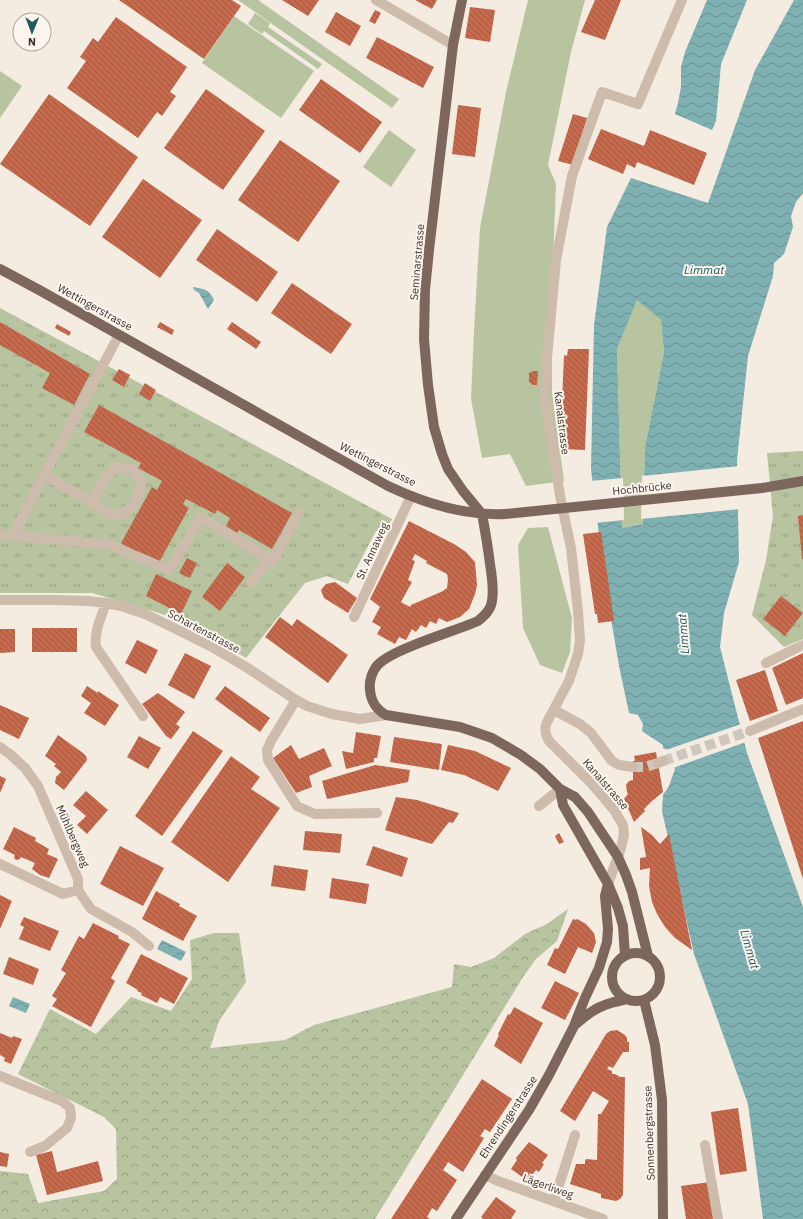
<svg xmlns="http://www.w3.org/2000/svg" width="803" height="1219" font-family="'IBM Plex Sans',sans-serif">
<style>
.grass{fill:#b8c4a0}
.forest{fill:url(#forest-crowns)}
.park{fill:url(#park-tufts)}
.water{fill:url(#water-waves);fill-rule:evenodd}
.pier{fill:#f4ebe1}
.building{fill:url(#building-back-hatch);fill-rule:evenodd}
.lines{fill:none;stroke-linecap:round;stroke-linejoin:round}
.minor-tunnel{stroke:#cfc6bd;stroke-width:10;stroke-dasharray:10 5;stroke-linecap:butt}
.minor{stroke:#cdbbac;stroke-width:10}
.major{stroke:#7d675c;stroke-width:10}
.major-bridge{stroke:#7d675c;stroke-width:10}
.labels{text-anchor:middle;dominant-baseline:central;stroke-width:4;stroke-linejoin:round;paint-order:stroke}
.street-label{font-size:11px;fill:#3b302b;stroke:#fbf5ee}
.water-label{font-size:12px;font-style:italic;fill:#1f5a5e;stroke:#fbf5ee}
</style>
<defs>
<pattern id="forest-crowns" width="20" height="18" patternUnits="userSpaceOnUse"><rect width="20" height="18" fill="#b8c4a0"/><path d="M2 6a3 3 0 1 1 6 0M12 15a3 3 0 1 1 6 0" fill="none" stroke="#97a083"/></pattern>
<pattern id="park-tufts" width="24" height="20" patternUnits="userSpaceOnUse"><rect width="24" height="20" fill="#b8c4a0"/><path d="M3 7l-1-3M5 7V3M7 7l1-3M15 17l-1-3M17 17v-4M19 17l1-3" fill="none" stroke="#97a083"/></pattern>
<pattern id="water-waves" width="16" height="10" patternUnits="userSpaceOnUse"><rect width="16" height="10" fill="#7fb0b2"/><path d="M0 5q4-4 8 0t8 0" fill="none" stroke="#699091"/></pattern>
<pattern id="building-back-hatch" width="6" height="6" patternUnits="userSpaceOnUse"><rect width="6" height="6" fill="#c8694b"/><path d="M-1 5l2 2M0 0l6 6M5-1l2 2" fill="none" stroke="#a4573f"/></pattern>
</defs>
<rect width="100%" height="100%" fill="#f4ebe1"/>
<path class="grass" d="M238,0h20l141,99 -7,9z
M528,0h57l-14,52 -23,113 8,19 -4,104v104l12,89 -38,5 -16,-32 -28,4 -11,-59 3,-69 6,-102 26,-136z
M255,13l15,10 -2,4 54,37 -4,5 -54,-38 -2,3 -14,-10z
M234,16l80,55 -33,47 -79,-55z
M0,71l22,15 -22,32z
M389,130l27,20 -25,37 -28,-20z
M637,299l24,21 3,32 -19,95 -2,77 -21,4 -5,-179z
M548,527l24,91 -2,34 -8,21 -22,-8 -17,-37 -5,-83 10,-17z"/>
<path class="forest" d="M568,909l-11,32 -21,18 -13,18 -148,242h-375v-48l28,3 10,29 66,-12 13,-12 -1,-50 -12,-12 -86,-43 32,-65 46,25 35,-37 40,14 21,-32 -2,-39 24,-7h25l7,49 -27,39 -9,27 75,-8 29,-15 138,-38 2,-23 17,3 23,-9 31,-24 22,-10z"/>
<path class="park" d="M0,308l392,211 -6,11 -10,1 -28,53 -21,-8 -22,7 -59,75 -74,-41 -80,-24h-92z
M803,451v188l-19,8 -32,-32 14,-55 7,-44 -6,-63z"/>
<path class="water" d="M707,0h40l-26,64 -5,57 -4,9 -37,-16 3,-11 3,-16v-20l4,-15z
M794,0h9v193l-7,9 -5,14 2,11 -9,27 -10,9 -1,13 -25,80 -11,104 2,102 -15,51 -4,34 27,106 56,154v312h-40l-15,-115 -54,-150 -32,-143 1,-16 6,-9 6,-17 -7,-19 -5,-2v-3l-21,-14 1,-7 -5,-9 -9,-2 -10,-47 -14,-83 -14,-114 3,-144 13,-98 24,-49 77,25 47,-133zM637,300l24,20 3,32 -19,95 -2,77 -21,4 -5,-179z
M193,287c11,2 16,2 21,13l-6,9 -9,-16 -5,-3z
M162,940l24,12 -5,9 -24,-12z
M13,997l17,7 -4,9 -17,-7z"/>
<path class="pier" d="M739,466l1,43 -99,10 1,-43z
M623,478l1,42 -29,3 -5,-42z
M741,724l5,18 -73,26 -7,-16 -3,-1z"/>
<path class="building" d="M119,0h113l9,6 -37,53z
M282,0h37l-11,16z
M415,0h22l-5,9z
M595,0h26l-16,40 -24,-8z
M470,7l25,3 -5,32 -25,-4z
M375,10l6,3 -6,11 -6,-3z
M336,12l25,14 -11,20 -25,-14z
M116,17l71,50 -17,25 6,4 -14,20 -5,-4 -19,26 -71,-50 19,-27 -6,-4 13,-19 5,4z
M377,37l57,30 -11,21 -57,-30z
M321,79l61,43 -22,31 -61,-43z
M206,89l59,42 -42,59 -59,-42z
M49,94l89,63 -48,69 -90,-62z
M458,105l23,3 -6,49 -23,-3z
M573,114l14,4 -14,47 -15,-4z
M601,129l43,17 6,-16 57,23 -13,32 -57,-23 -2,6 -8,-4 -4,10 -35,-15z
M280,140l60,41 -42,61 -60,-42z
M143,179l59,41 -42,58 -58,-41z
M217,229l61,43 -21,30 -61,-42z
M292,283l60,41 -21,30 -60,-41z
M0,322l90,52 -16,31 -32,-17 8,-15 -50,-28z
M160,322l14,8 -2,5 -15,-8z
M232,322l29,20 -5,7 -29,-20z
M57,324l14,8 -2,4 -14,-8z
M568,349h21l-4,101 -25,-1 4,-94 3,1z
M119,369l11,6 -6,12 -12,-7z
M534,371h4l-1,14h-4l-4,-3v-9z
M145,383l11,7 -6,11 -11,-7z
M99,405l193,108 -20,36 -33,-19 -2,3 -11,-7 4,-8 -13,-8 -2,4 -29,-15 -3,5 6,4 -31,56 -37,-21 31,-56 5,3 5,-9 -24,-13 3,-5 -57,-31z
M803,515v44h-1l-4,-43z
M409,521l45,23 12,8 9,10 2,23 -2,9 -6,15 -9,8 -13,5 -8,-4 -3,6 -6,-3 -4,7 -5,-3 -5,7 -4,-3 -6,11 -7,-3 -4,7 -18,-10 4,-7 -9,-5 8,-15 -10,-8zM415,554l12,7 -1,2 21,11 1,5 -1,9 -4,3 -32,14 -1,2 -9,-5 11,-20 -4,-2 7,-19 -3,-1z
M601,532l13,89 -16,2 -1,-9h-2l-12,-80z
M187,558l10,5 -7,15 -11,-5z
M227,563l18,14 -25,34 -18,-14z
M156,574l36,17 -11,23 -35,-18z
M335,582l22,16 -9,15 -24,-15 -3,-8 5,-6z
M781,596l22,17 -18,23 -22,-17z
M280,617l12,9 5,-7 51,36 -20,28 -63,-46z
M32,628h45v24h-45z
M0,629h15v23l-15,1z
M137,640l21,10 -12,24 -21,-11z
M185,653l26,13 -17,33 -26,-14z
M803,653v45l-17,7 -14,-37z
M765,670l13,41 -28,10 -14,-41z
M87,686l11,7v-2l21,14 -14,21 -21,-13 7,-10 -10,-7z
M225,686l45,32 -10,14 -45,-33z
M158,693l27,19 -9,12 4,3 -9,12 -5,-3 -24,-32z
M0,705l29,13 -10,21 -19,-9z
M803,721v158l-45,-141z
M193,731l30,20 -61,85 -27,-20z
M356,732l25,4 -4,22h-3v4l-28,7 -4,-18 11,2z
M58,735l25,18 3,3 1,4 -23,30 -9,-7 1,-6 5,-5 -7,-6 2,-2 -11,-8z
M139,736l22,12 -13,21 -21,-12z
M394,737l48,7 -3,26 -49,-8z
M291,745l8,14 25,-11 8,18 -23,10 3,11 -16,6 -23,-35z
M448,745l27,6 36,17 -13,23 -34,-16 -23,-5z
M656,752l7,40 -11,9 -8,8 1,2 -11,11 -10,-23 4,-5 -1,-2 -1,-7 3,-4 4,-1v-19h2l-1,-5z
M231,756l29,21 -9,12 29,19 -52,74 -57,-40z
M375,765l35,5 -2,12 -81,17 -5,-18z
M0,776l6,3 -6,14z
M86,791l22,19 -21,24 -10,-9 9,-9 -13,-11z
M396,797l21,3 42,13 -6,10 -4,-1 -17,22 -47,-14z
M14,827l22,11 -1,3 14,8 -2,5 11,5 -9,19 -9,-3 -8,-6 3,-6 -14,-6 -1,2 -4,1 -2,-2 1,-3 -12,-6z
M641,827l11,8 8,9 9,-10 23,116 -17,-12 -10,-11 -8,-13 -5,-12 -3,-16 1,-18 -10,2v-12l6,-1z
M305,831l37,3 -2,19 -37,-3z
M559,833l5,9 -5,2 -4,-8z
M120,846l44,22 -21,38 -43,-22z
M373,846l35,12 -6,19 -36,-12z
M274,865l34,5 -3,21 -34,-5z
M332,878l37,6 -3,20 -37,-6z
M156,891l24,13 -1,2 18,10 -14,25 -41,-22z
M0,895l12,6 -12,28z
M24,917l35,14 -9,20 -31,-12 5,-12 -4,-2z
M573,919l3,1 1,-1 9,5 8,9 2,9 -4,11 -14,-6 -13,27 -18,-9 8,-17 3,1z
M93,923l26,13 -1,2 12,6 -19,34 4,3 -24,46 -39,-21 5,-7 -5,-3 14,-23 -5,-3 18,-34 5,3z
M141,954l47,24 -14,26 -14,-7 -3,6 -16,-8 1,-2 -5,-2 1,-1 -12,-7z
M9,957l30,12 -6,16 -30,-11z
M555,981l24,12 -14,27 -24,-12z
M514,1007l29,16 -22,41 -27,-18 5,-11 -1,-1 10,-20 2,1z
M617,1030l8,5 2,3v4h2v10h-6l-10,16 -4,-2 -2,3 5,2v3h3l5,3h5l-2,118 -3,4 -4,2 -15,-3v-4l-31,-10 6,-20h9v-3l1,-2 11,1 1,-46h3l8,-13 -16,-10 -18,30 -15,-10 46,-77 4,-3z
M0,1033l12,5 1,-2 9,3 -11,25 -7,-3 1,-3 -5,-3z
M482,1079l30,20 -22,33 -5,-3 -5,7 4,2 -21,34 -15,-10 -1,2 -4,6 14,10 -20,31 -5,-3 -5,9 3,2h-39z
M738,1108l9,63 -27,4 -9,-63z
M529,1142l19,13 -6,8 2,1 -5,8 -3,-2 -8,11 -17,-12 6,-9 -1,-2z
M52,1151l5,21 41,-11 5,20 -56,14 -11,-40z
M0,1152l9,2 -2,13 -7,-1z
M710,1182l6,37h-30l-5,-33z
M496,1197l20,14 -5,8h-28l-2,-2z"/>
<g class="lines">
<path class="minor-tunnel" d="M663,761l87,-30
M633,767h12l13,-4"/>
<path class="minor" d="M376,0l77,45
M44,475l48,27 18,12 12,1 14,-12 6,-21 -10,-13 -17,-2 -13,16 -10,19
M0,535l13,1 31,-61 75,-140
M13,536l95,8 61,26 32,-53 68,42 -18,23
M269,559l3,3 27,-49
M0,600h57l31,1 18,2 15,3 24,8 25,12 42,21 34,20 50,33 11,6 25,8 28,5 26,-4
M106,603c-5,15 -12,28 -10,44l47,69
M354,617l57,-121
M766,663l37,-18
M296,700l-25,41 -4,9 1,10 29,46 18,8 62,-1
M554,710l26,14 11,9 21,28 7,4 14,2
M750,731l53,-22
M0,747l11,8 14,13 13,18 40,93v11l-15,4 -63,-30
M658,763l5,-2
M539,806l21,-17
M608,884l13,-36 3,-13 -1,-10 -9,-15 -22,-26 -43,-43c-4,-7 -5,-12 -2,-19l22,-41 9,-27 2,-14 -2,-29 -7,-63 -10,-47 -16,-101 2,-42 9,-98 16,-84 30,-84 36,12 44,-104
M78,890l13,19 41,23 17,14
M0,1076l62,25 8,7 1,10 -4,10 -22,18 -15,6
M705,1145l13,74
M485,1175l13,6 105,38
M554,1201l21,-66"/>
<path class="major" d="M462,0l-9,45 -24,205 -4,40 -1,49 4,46 6,42 8,27 6,15 15,22 19,23
M0,269l41,22 347,195c36,17 76,30 117,28
M482,514c3,16 6,33 8,50 2,12 4,25 2,37 -1,9 -8,15 -14,20 -22,10 -90,29 -102,46 -4,6 -7,15 -6,23 1,12 6,19 16,25l74,12 32,11 29,17 19,14 20,20 15,8 13,15 30,45 8,18 6,17 16,64
M560,789l3,16 45,79 10,24 5,18 2,30
M612 977a24 24 0 1 1 48 0a24 24 0 1 1-48 0Z
M644,1000l11,45 7,55 1,119
M576,1024c18,-16 27,-20 51,-25
M456,1219l73,-109 20,-35 25,-49 11,-28 14,-30 8,-26 1,-13 -3,-33 3,-12"/>
<path class="major-bridge" d="M505,514l257,-26 41,-7"/>
</g>
<g class="labels">
<g class="street-label">
<text transform="translate(417 262) rotate(-85)">Seminarstrasse</text>
<text transform="translate(95 307) rotate(29)">Wettingerstrasse</text>
<text transform="translate(562 423) rotate(83)">Kanalstrasse</text>
<text transform="translate(378 464) rotate(27)">Wettingerstrasse</text>
<text transform="translate(642 488) rotate(-6)">Hochbrücke</text>
<text transform="translate(372 551) rotate(-65)">St. Annaweg</text>
<text transform="translate(204 631) rotate(28)">Schartenstrasse</text>
<text transform="translate(606 784) rotate(49)">Kanalstrasse</text>
<text transform="translate(73 836) rotate(66)">Mühlbergweg</text>
<text transform="translate(508 1117) rotate(-57)">Ehrendingerstrasse</text>
<text transform="translate(649 1133) rotate(-92)">Sonnenbergstrasse</text>
<text transform="translate(548 1186) rotate(20)">Lägerliweg</text>
</g>
<g class="water-label">
<text x="704" y="269">Limmat</text>
<text transform="translate(683 634) rotate(-94)">Limmat</text>
<text transform="translate(750 949) rotate(74)">Limmat</text>
</g>
</g>
<g transform="translate(32 32) rotate(181)"><circle r="19" fill="#fbf5ee" stroke="#aea6a0"/>
<path d="M0-3L7 15L0 10L-7 15Z" fill="#1f5a5e"/>
<text y="-6" font-size="11" font-weight="bold" text-anchor="middle" fill="#3b302b">N</text>
</g>
</svg>
